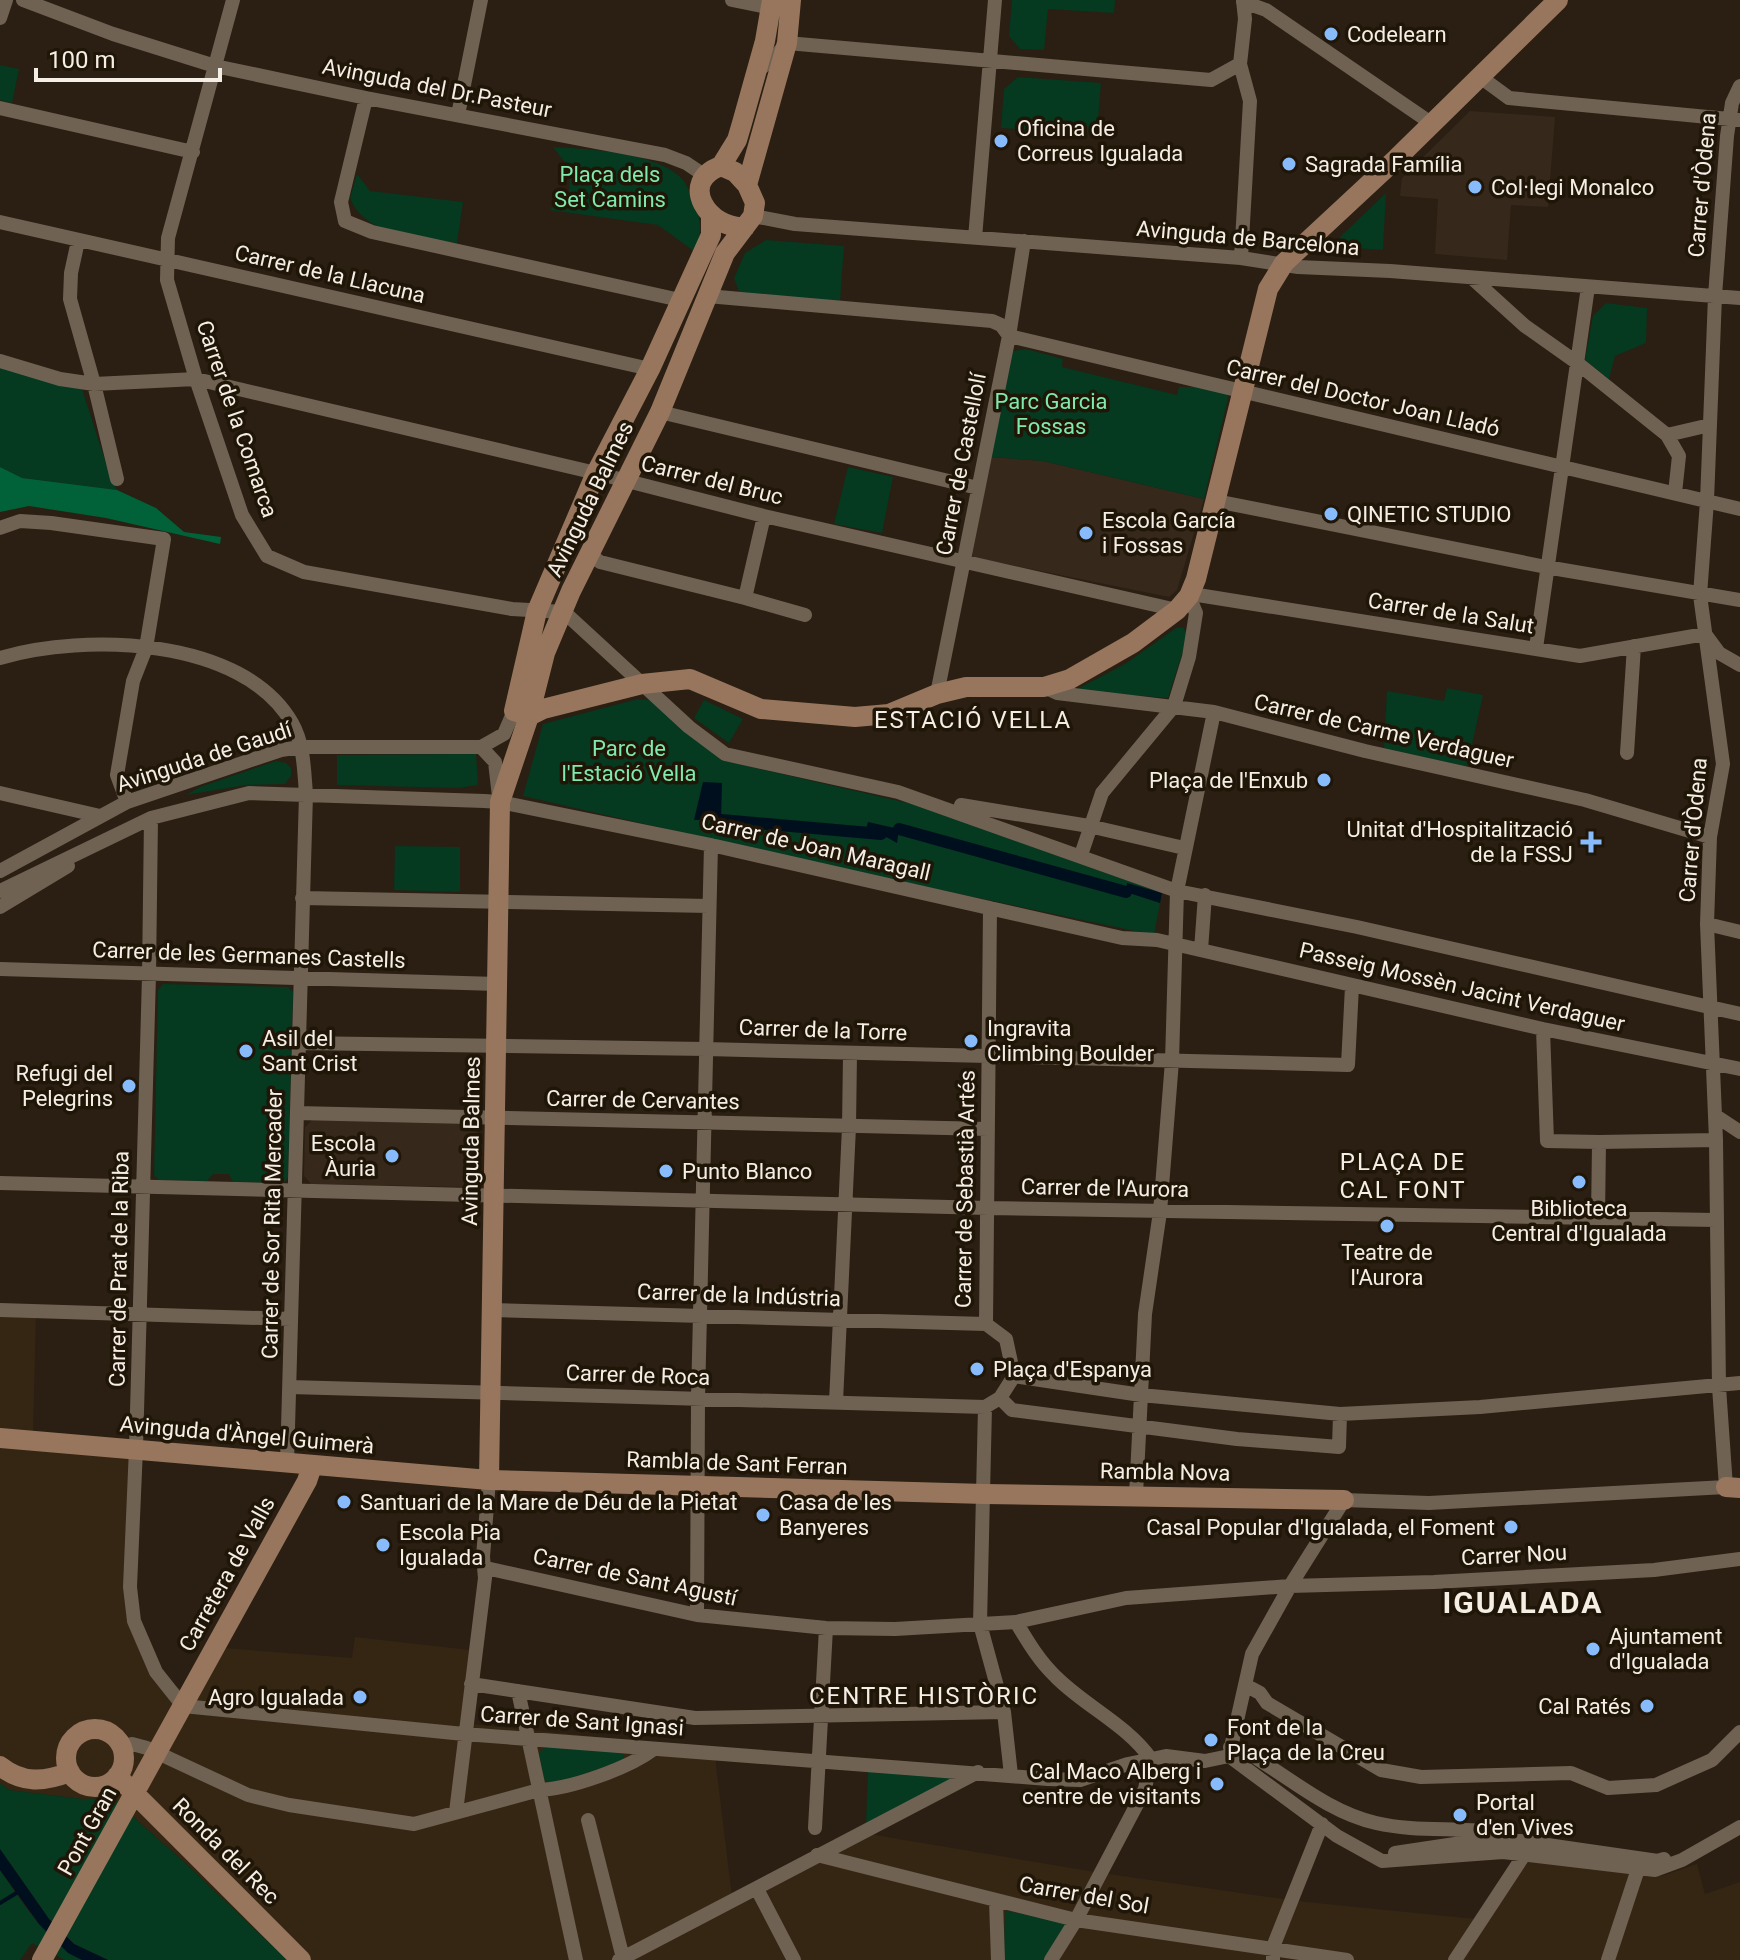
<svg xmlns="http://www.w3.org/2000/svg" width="1740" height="1960" font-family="Roboto,sans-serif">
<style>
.built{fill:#352613}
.education{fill:#36291c}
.green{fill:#053920}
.forest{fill:#016239}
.water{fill:#000f1e}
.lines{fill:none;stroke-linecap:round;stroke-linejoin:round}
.stream{stroke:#000f1e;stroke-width:4}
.canal{stroke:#000f1e;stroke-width:12}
.street{stroke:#6f6253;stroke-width:14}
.secondary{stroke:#98765d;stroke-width:20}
.poi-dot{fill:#87bbfb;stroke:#201608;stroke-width:3}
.labels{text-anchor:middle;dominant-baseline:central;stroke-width:7;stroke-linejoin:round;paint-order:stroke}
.poi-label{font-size:22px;fill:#f5eee5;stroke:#201608;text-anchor:start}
.street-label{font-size:22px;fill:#f5eee5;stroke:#201608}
.park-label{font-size:22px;fill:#7eeaab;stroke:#201608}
.neighbourhood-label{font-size:24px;letter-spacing:2px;fill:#f5eee5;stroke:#201608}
.district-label{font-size:30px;font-weight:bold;letter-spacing:2px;fill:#f5eee5;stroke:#201608}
</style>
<rect width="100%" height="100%" fill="#2a1f12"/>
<path class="built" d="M0,1312l36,1 -3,121 101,8 -7,149 13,50 29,41 23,14 31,-48 129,10 3,-21 115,13 -8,73 252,26 18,147 125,-64 238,40 202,29 179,18 42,-62 92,9 52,10 35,-12 8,30 35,-12v78h-1453l-103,-98 -72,-64 -30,1 -73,-9 -9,-7z"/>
<path class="education" d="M1470,111l85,6 -7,90 -37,-2 -4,55 -72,-6 3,-55 -38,-3 2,-18z
M991,457l52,4 161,38 -27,91 -8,7 -197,-40z
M312,1120l159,4 9,12 -1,42 -9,9 -159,-3 -7,-8 1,-49z"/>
<path class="green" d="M1012,0h103l-1,13 -66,-4 -4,41 -24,-1 -11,-13z
M0,65l19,4 -7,34 -12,-3z
M1018,77l83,6 -4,50 -96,-5 3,-39z
M553,147c35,2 107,5 131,34 4,6 7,16 10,23 8,17 8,30 1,48l-37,-27 -109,-15 20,-16 1,-25z
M357,174l13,17 93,11 -6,41c-35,-5 -92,-6 -107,-45z
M1386,193l-3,57 -43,-3 -2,-5 3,-6z
M766,240l78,6 -4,55 -100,-7 -6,-16 11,-25z
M1606,303l41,5 -1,35 -31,13 -6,23 -24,-19 8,-44z
M1026,349l37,10 -1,8 115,28 2,-8h26l24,7 -25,105 -161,-38 -52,-4 22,-106z
M0,364l82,25 29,90 6,11 -95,-12 -22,-11z
M848,467l45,10 -11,56 -48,-9z
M1183,627l5,8 -20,63 -89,-7v-3l46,-24 51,-36z
M1447,688l36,7 -16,72 -83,-19 3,-57 57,10z
M638,699l12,1 71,60 191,44 250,89 -8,42 -318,-67 -313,-72 20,-72z
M704,700l39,19 -14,24 -35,-25z
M476,754l2,31 -20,3 -121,-3v-30z
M276,761l10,2 5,5v8l-6,8 -39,1 -60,10 14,-8z
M395,846l65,1v45l-66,-2z
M163,984l125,3 5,5 -5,186 -5,5 -50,-1 -4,-8h-16l-6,7 -48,-1 -5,-5 4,-185z
M546,1746l77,6 1,6 -3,3 -66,23 -7,-1 -4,-5 -5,-24z
M868,1770l83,4v8l-85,42z
M0,1783l9,7 73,9 30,-1 72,64 103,98h-179l-34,-16 -25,-25 -49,-70z
M0,1870c23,33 46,71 82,90h-17l-33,-17 -12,17h-20z
M1005,1911l62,11 -23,38h-40z"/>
<path class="forest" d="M0,467l22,11 95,12 39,18 28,24 37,5 -1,7 -114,-26 -77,-12 -29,6z"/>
<path class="water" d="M703,782l19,1 -1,37h-27z
M868,822l31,7 -2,14 -16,-9 -16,-1z
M1127,883l35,10 -2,10 -34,-11z
M0,1849l49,70 25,25 34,16h-26l-14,-7 -29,-29 -39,-54z"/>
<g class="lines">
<path class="stream" d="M0,1903l18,-11"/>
<path class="canal" d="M721,820l160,14
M899,829l227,63"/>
<path class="street" d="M23,0l90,34 102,32 151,32 299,57 21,8 18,12
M233,0l-65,238 -1,42 29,99 46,136 25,41 37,16 208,37 52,3 125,115 36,27 173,38 279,99 180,36 383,87
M732,0l40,8
M1243,2l23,8 165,113
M0,18l6,-18
M1240,64l10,37 -9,157
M757,71l15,-11 15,-17 424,37 29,-16 5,-45 -2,-19
M1479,76l30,22 231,22
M366,98l-25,104 4,19 27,11 308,68
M0,108l193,44
M458,115l23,-115
M753,216l42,8 446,34 57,9 92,4 350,27
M0,222l650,147
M975,238l20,-238
M78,241l-7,32 -1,26 24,85 23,95
M1472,278l53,48 51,36 91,73 12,21 -4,37
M707,296l285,25 9,4 8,11 731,173
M0,361l60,18 34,5 102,-5 400,94 168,43 413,94
M660,412l318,76
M1667,435l43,-10
M1216,501l330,66 194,33
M0,528l20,-7 31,2 113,16 -18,109 -13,33 -16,94 10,27
M588,553l12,9 145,36 19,-82
M745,598l60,17
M1536,648l52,-361
M0,658c84,-25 243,-21 292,65 12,21 12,47 14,71l-19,669
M1044,687l13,6 157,19 151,39 220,49 125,37
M937,694l72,-358 15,-95
M481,747l14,15 4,35
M1627,753l7,-107
M0,793l100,23
M961,805l128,21 95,22
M151,818l-2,157 -13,473 -6,139 4,34 22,51 27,34 281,28 584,45 32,1 48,-16 38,-8 39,5 24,-5
M1081,855l21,-62 72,-87 15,-49 7,-44 -7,-17 9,-1 382,61 125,-22 14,19 21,12
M0,871l127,-69 154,-52 20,-3h180l23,-13 10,-23
M0,891l151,-73 98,-25 235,8 16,1 211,43 411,93 35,2 386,89 197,40
M302,898l407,8
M0,907l68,-41
M990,908l-4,416 20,15 8,37 -14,22 -15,9 -5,217 24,88 7,63
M1707,924l33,8
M1201,950l4,-55
M0,969l497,15
M1543,1029l4,112 52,1 117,-2
M298,1043l408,6 642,16 4,-79
M297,1113l691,16
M1716,1116l24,16
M0,1183l988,25 728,12
M1598,1218l1,-76
M0,1310l291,9
M492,1310l494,14
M1014,1376l127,19 199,19 140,-7 260,-24
M290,1387l695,20
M1000,1398l12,12 225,29 102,8 1,-33
M836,1402l13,-275 1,-73
M1136,1495l9,-181 15,-102 12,-151 5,-170 37,-179
M486,1568l211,47 129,13 69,1 121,-7 110,-24 164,-12 144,-4 220,-12 86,-11
M697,1615l1,-216 13,-554
M1016,1622c12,20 23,39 40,55 30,30 70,47 95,82l-6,30 -69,131 -25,40
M471,1684l224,34 309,-6
M1245,1685l15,8 7,10 114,67 40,7 150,-4 37,15 48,-3 56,-25 28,-28
M518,1691l58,269
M121,1747l11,-3 15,4 101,47 41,10 125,19 125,-34c31,-1 90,-22 115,-41
M1230,1747c10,6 19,6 28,12 38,24 74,54 118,64 43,10 86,3 129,11
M1229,1756l23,-102 38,-68 54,-86 85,3 297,-16 -7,-100 -3,-247 -9,-216 3,-87 13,-73 -23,-169 7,-94 8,-205 12,-160 5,-33 8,-17
M1229,1756l108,80 45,25 121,-9 152,18 27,-10 58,-33
M456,1812l29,-234 -2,-21 6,-77
M588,1820l35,138
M815,1828l11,-200
M1395,1853l80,-12h45l138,20 6,-2
M817,1855l259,65 271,40
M757,1889l37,71
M996,1901l2,59
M619,1960l359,-188
M1273,1960v-13l49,-123
M1455,1960l69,-105
M1608,1960l30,-91"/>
<path class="secondary" d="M721,166l16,-26 5,-17 23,-82 7,-41
M747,185l40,-142 4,-43
M711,215v20l-61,134 -54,104 -59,138 -23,100 15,5 14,-7 99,-25 48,-5 71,30 94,8 34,-3 48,-20 29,-7h78l26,-8 63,-36 44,-33 12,-14 7,-17 72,-290 16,-26 113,-105 161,-158
M0,1438l489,42 496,14 359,6
M489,1480l11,-678 29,-86 16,-63 26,-62 89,-179 65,-159 28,-37 2,-13 -8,-18 -12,-13 -14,-6c-44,16 -12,64 24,61
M1726,1487l14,1
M66 1758a29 29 0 1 1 58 0a29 29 0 1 1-58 0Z
M0,1766c23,18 44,16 70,6
M117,1776l184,184
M42,1960c89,-159 176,-320 265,-479l5,-15"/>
</g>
<g class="poi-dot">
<circle cx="1331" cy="34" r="8"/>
<circle cx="1001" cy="141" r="8"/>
<circle cx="1289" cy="164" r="8"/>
<circle cx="1475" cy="187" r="8"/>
<circle cx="1331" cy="514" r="8"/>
<circle cx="1086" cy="533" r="8"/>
<circle cx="1324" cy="780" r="8"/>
<path d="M1587 830h8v8h8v8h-8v8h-8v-8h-8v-8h8z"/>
<circle cx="971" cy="1041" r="8"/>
<circle cx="246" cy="1051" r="8"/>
<circle cx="129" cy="1086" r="8"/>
<circle cx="392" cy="1156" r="8"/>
<circle cx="666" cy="1171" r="8"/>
<circle cx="1579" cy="1182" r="8"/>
<circle cx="1387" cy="1226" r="8"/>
<circle cx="977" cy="1369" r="8"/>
<circle cx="344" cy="1502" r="8"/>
<circle cx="763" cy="1515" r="8"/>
<circle cx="1511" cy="1527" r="8"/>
<circle cx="383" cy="1545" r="8"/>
<circle cx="1593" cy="1649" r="8"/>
<circle cx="360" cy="1697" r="8"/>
<circle cx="1647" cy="1706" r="8"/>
<circle cx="1211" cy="1740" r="8"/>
<circle cx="1217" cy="1784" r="8"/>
<circle cx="1460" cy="1815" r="8"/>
</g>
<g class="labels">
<g class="poi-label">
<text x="1347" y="34">Codelearn</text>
<text x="1017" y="128">Oficina de<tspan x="1017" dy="25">Correus Igualada</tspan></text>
<text x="1305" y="164">Sagrada Família</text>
<text x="1491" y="187">Col·legi Monalco</text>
<text x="1347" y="514">QINETIC STUDIO</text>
<text x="1102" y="520">Escola García<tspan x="1102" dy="25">i Fossas</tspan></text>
<text x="1308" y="780" text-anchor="end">Plaça de l'Enxub</text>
<text x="1573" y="829" text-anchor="end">Unitat d'Hospitalització<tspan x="1573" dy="25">de la FSSJ</tspan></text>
<text x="987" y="1028">Ingravita<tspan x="987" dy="25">Climbing Boulder</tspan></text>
<text x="262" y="1038">Asil del<tspan x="262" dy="25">Sant Crist</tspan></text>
<text x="113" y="1073" text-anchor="end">Refugi del<tspan x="113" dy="25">Pelegrins</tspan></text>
<text x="376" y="1143" text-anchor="end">Escola<tspan x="376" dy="25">Àuria</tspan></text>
<text x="682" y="1171">Punto Blanco</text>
<text x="1579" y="1208" text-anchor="middle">Biblioteca<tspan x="1579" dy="25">Central d'Igualada</tspan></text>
<text x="1387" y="1252" text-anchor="middle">Teatre de<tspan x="1387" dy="25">l'Aurora</tspan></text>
<text x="993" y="1369">Plaça d'Espanya</text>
<text x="360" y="1502">Santuari de la Mare de Déu de la Pietat</text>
<text x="779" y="1502">Casa de les<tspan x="779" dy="25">Banyeres</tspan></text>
<text x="1495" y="1527" text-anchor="end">Casal Popular d'Igualada, el Foment</text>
<text x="399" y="1532">Escola Pia<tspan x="399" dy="25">Igualada</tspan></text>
<text x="1609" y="1636">Ajuntament<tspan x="1609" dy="25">d'Igualada</tspan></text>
<text x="344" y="1697" text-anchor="end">Agro Igualada</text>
<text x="1631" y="1706" text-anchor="end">Cal Ratés</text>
<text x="1227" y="1727">Font de la<tspan x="1227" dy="25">Plaça de la Creu</tspan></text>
<text x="1201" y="1771" text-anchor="end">Cal Maco Alberg i<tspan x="1201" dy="25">centre de visitants</tspan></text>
<text x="1476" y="1802">Portal<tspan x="1476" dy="25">d'en Vives</tspan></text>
</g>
<g class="street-label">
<text transform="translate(437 88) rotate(11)">Avinguda del Dr.Pasteur</text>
<text transform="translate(1702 185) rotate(-85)">Carrer d'Òdena</text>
<text transform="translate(1248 238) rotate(5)">Avinguda de Barcelona</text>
<text transform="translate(330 274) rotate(13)">Carrer de la Llacuna</text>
<text transform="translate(1363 398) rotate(13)">Carrer del Doctor Joan Lladó</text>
<text transform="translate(237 419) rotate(71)">Carrer de la Comarca</text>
<text transform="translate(961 464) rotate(-79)">Carrer de Castellolí</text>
<text transform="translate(712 480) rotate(14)">Carrer del Bruc</text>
<text transform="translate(590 499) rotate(-64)">Avinguda Balmes</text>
<text transform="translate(1451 613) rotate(9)">Carrer de la Salut</text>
<text transform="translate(1384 731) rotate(13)">Carrer de Carme Verdaguer</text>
<text transform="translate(204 757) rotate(-18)">Avinguda de Gaudí</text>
<text transform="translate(1693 830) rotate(-85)">Carrer d'Òdena</text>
<text transform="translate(816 847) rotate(13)">Carrer de Joan Maragall</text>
<text transform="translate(249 955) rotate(2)">Carrer de les Germanes Castells</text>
<text transform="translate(1462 987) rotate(13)">Passeig Mossèn Jacint Verdaguer</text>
<text transform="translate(823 1030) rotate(2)">Carrer de la Torre</text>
<text transform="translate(643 1100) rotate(1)">Carrer de Cervantes</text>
<text transform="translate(471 1141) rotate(-89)">Avinguda Balmes</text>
<text transform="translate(1105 1188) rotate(1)">Carrer de l'Aurora</text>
<text transform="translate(965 1189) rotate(-89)">Carrer de Sebastià Artés</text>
<text transform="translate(272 1224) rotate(-89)">Carrer de Sor Rita Mercader</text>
<text transform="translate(119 1269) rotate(-89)">Carrer de Prat de la Riba</text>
<text transform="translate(739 1295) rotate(2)">Carrer de la Indústria</text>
<text transform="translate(638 1375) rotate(2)">Carrer de Roca</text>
<text transform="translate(247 1435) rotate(5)">Avinguda d'Àngel Guimerà</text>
<text transform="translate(737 1463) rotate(2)">Rambla de Sant Ferran</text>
<text transform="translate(1165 1472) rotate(1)">Rambla Nova</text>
<text transform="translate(1514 1555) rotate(-3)">Carrer Nou</text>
<text transform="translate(227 1574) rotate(-61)">Carretera de Valls</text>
<text transform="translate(635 1577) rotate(12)">Carrer de Sant Agustí</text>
<text transform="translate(582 1721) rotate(4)">Carrer de Sant Ignasi</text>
<text transform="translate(87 1831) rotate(-61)">Pont Gran</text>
<text transform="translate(226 1851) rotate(45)">Ronda del Rec</text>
<text transform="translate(1084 1895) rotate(10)">Carrer del Sol</text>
</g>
<g class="park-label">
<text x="610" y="174">Plaça dels<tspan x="610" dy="25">Set Camins</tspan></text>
<text x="1051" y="401">Parc Garcia<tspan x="1051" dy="25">Fossas</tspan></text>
<text x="629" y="748">Parc de<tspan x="629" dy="25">l'Estació Vella</tspan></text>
</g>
<g class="neighbourhood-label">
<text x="973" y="720">ESTACIÓ VELLA</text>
<text x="1403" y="1162">PLAÇA DE<tspan x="1403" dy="28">CAL FONT</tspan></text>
<text x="924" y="1696">CENTRE HISTÒRIC</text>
</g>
<g class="district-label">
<text x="1523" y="1602">IGUALADA</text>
</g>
</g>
<path d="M36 68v12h184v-12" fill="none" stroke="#f5eee5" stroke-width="4"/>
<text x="48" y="68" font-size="24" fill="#f5eee5" stroke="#201608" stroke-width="6" paint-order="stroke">100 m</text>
</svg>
